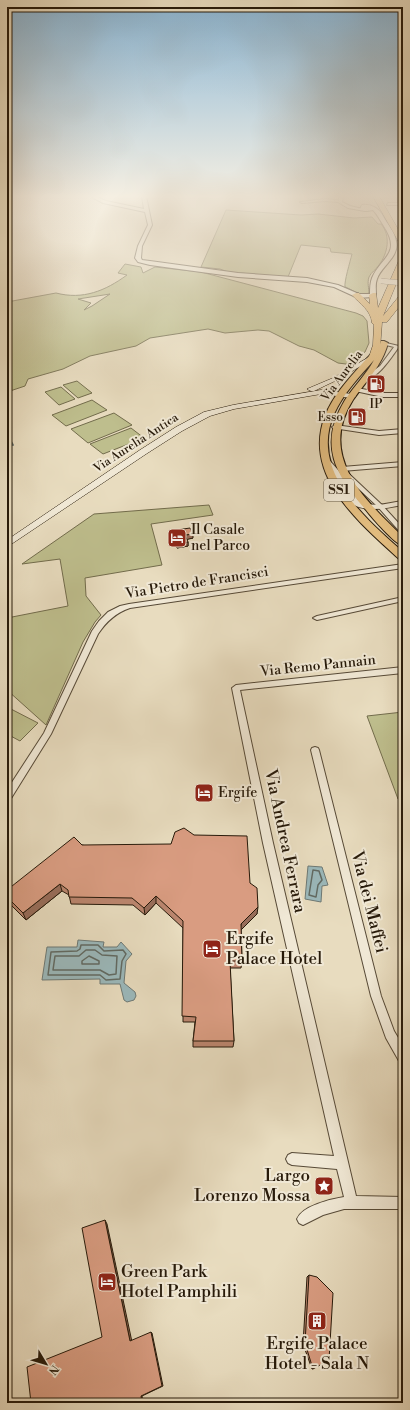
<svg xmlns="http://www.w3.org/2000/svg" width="410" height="1410" font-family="'Libre Bodoni',serif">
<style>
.green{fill:#bebe8d;stroke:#726c4c;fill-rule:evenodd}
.water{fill:#9bb9bc;stroke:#6d7975}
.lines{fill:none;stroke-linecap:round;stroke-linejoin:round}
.shore{stroke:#616a63;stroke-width:1.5}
.stream{stroke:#6d7975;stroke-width:2}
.minor-casing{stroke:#574a37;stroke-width:2}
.tertiary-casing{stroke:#574a37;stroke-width:2}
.secondary-casing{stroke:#271a0a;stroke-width:1}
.primary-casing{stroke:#271a0a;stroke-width:2}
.trunk-casing{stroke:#271a0a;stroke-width:1}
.minor{fill:#f0e8d5;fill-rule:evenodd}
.tertiary{fill:#f0e8d5;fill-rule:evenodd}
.secondary{fill:#f0e8d5;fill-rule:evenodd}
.primary{fill:#e4be80;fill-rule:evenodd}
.trunk{fill:#e4be80;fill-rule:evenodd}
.tertiary-bridge-casing{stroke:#574a37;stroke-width:5.5;stroke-linecap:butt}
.tertiary-bridge{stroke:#f0e8d5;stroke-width:5}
.wall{fill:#bb866f;stroke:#271a0a}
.shaded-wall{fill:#986d5a;stroke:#271a0a}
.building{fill:#d99c81;stroke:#271a0a}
.labels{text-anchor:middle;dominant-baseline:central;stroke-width:4;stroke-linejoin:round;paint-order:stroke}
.far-street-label{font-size:12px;fill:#271a0a;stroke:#f0e8d5}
.far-poi-label{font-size:12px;fill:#271a0a;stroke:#f0e8d5}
.shield{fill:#f0e8d5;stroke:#635847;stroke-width:1}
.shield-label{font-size:13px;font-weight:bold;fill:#271a0a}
.poi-label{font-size:14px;fill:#271a0a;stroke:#f0e8d5;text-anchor:start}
.street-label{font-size:14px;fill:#271a0a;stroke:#f0e8d5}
.near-street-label{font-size:17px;fill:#271a0a;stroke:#f0e8d5}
.near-poi-label{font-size:17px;fill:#271a0a;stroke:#f0e8d5;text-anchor:start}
</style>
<rect width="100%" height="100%" fill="#e8dcbf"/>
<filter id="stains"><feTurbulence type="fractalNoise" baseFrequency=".005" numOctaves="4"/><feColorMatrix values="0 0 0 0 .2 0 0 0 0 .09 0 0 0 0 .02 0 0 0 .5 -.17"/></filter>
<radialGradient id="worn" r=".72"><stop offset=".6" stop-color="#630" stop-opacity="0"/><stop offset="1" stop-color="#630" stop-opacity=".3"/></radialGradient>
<path class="green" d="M226,210l75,5 17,-1 36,4 18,-1 6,7h3c10,12 7,29 -2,41 -3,5 -8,7 -10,12 -2,6 0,11 0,16 -10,4 -15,-3 -24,-6 -1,-5 5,-25 7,-33l-21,-2 -1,-4 -29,-3 -13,32 -60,-5 -8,-3 -19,-2z
M125,264l16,3 2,6 12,-6 46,5 155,41 7,3 4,5 2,22 -4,9 -19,12 -8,-1 -24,-13 -15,-4 -30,-15 -11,-1 -33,3 -17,-4 -58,9 -14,8 -46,10 -27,13 -35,10 -3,7 -18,6v-79l2,-1h-2v-10l49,-9c27,7 49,-2 71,-18l-9,-2zM110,294l-18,12 -8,4 7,-7 -13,-4z
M77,381l15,12 -14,5 -15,-13z
M61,387l14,12 -16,6 -14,-13z
M92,400l15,10 -41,16 -14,-11z
M114,413l18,12 -44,18 -17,-14z
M131,428l13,10 -41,16 -13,-10z
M209,505l4,10 -62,9 11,41 -77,13 1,18 15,19 -6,7 -12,20 -37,83 -39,-35v-72l61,-12 -8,-47 -38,5 72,-50z
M9,708l29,15 -18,18 -13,-7v-23z
M403,712v87h-5l-31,-83z"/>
<path class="water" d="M308,866l14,1 6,18 -6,1 -1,16 -16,-3z
M78,940l26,2 -1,5h14l4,-5 11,12 -6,7 -2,22 11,9 1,4 -2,4 -7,2 -3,-2 -4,-16h-20v-5l-58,1 5,-33h30z"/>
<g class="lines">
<path class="shore" d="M313,870l6,1 3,9 -4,5 -2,12 -7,-2z
M81,945h17l6,6 19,-1 3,4 -4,7 -2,18 -14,1 -6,-5h-52l3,-23 26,-1 3,-2z
M86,950h9l7,5 15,1 -1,18 -7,1 -9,-5h-47l2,-14h24z
M89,956l10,5v3h-17v-3z"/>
<path class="stream" d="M7,435l6,10"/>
<g class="minor-casing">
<path id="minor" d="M341,196l2,1 -1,5 8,4 17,4 -2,1 -17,-3 -10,-6 -13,-1 -23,2 -2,-1 25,-3 14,1v-3z
M388,203h15v2h-16z
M382,342l21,5v2l-5,-1c-7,10 -22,33 -35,32v-2l17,-12 14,-19 -12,-3z
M357,388l26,5h20v4h-20l-28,-6 -1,-1z
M335,425l44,6 24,-2v4l-24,2 -46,-7 -1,-1z
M403,462v4l-61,5 -3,-2 3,-2z
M346,472l2,1 34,32 21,23v6l-2,-1 -23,-26 -34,-32v-2z
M403,564v4l-273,40c-15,5 -24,14 -32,26l-47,100 -41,66 -3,1v-11l37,-57 48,-102 7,-10 9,-9 12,-6 9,-2z
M403,597v4l-86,19 -4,-2 4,-2z
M403,667v6l-163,17 33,153 83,353 47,1v12h-59l-21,6 -20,10 -4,-2 -2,-4c5,-13 34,-20 47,-22l-7,-28 -45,-4 -4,-2 -2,-4 2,-4 4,-2 42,3 -71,-313 -31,-155 4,-3z
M315,747l3,1 1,2 62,246 13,35 9,15v17l-4,-2 -13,-23 -15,-42 -60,-246 1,-2z"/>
</g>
<g class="tertiary-casing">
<path id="tertiary" d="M90,196h5l11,5 38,8 -2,-13h4l6,29 -10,21 -1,12 1,2 8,1 88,12 69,5 31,7 21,9h11c0,-6 0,-11 2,-16 9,-21 29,-24 13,-50 -4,-6 -7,-13 -12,-18l-6,1 -7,-2 2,-4c10,-1 16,3 21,11 4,8 12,16 13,25 4,16 -15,25 -19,38 -2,5 -1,11 -1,16l-3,2 -15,1 -24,-11 -27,-5 -69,-5 -88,-12 -12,-3 -3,-4 3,-12 10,-21 -3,-13 -42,-9z
M324,461h6l8,9 20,30c14,9 30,3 45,1v4c-17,3 -35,8 -51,-1l-20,-31 -9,-10z"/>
</g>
<g class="secondary-casing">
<path id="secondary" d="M371,356l5,1 -39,23 -23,11h-3l-4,-2 26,-11z
M321,390l31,4 4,2 -4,2 -31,-4 -87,15 -24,7 -28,15 -36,23 -139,93v-7l133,-90 36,-23 28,-15 29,-7z"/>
</g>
<g class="primary-casing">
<path id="primary" d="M381,341h3l4,2c-6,23 -22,38 -35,57 -36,56 12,100 50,137v9c-8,-2 -31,-28 -37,-36 -31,-35 -48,-66 -21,-110 9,-14 21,-25 29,-40 -15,17 -31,34 -40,54 -25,57 31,104 69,138v8l-4,-1c-39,-36 -97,-83 -74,-143 9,-23 29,-43 45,-61l6,1z"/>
</g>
<g class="trunk-casing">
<path id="trunk" d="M373,196h6l24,42v8l-3,-2z
M403,256v11l-20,49 17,-21h3v7l-16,20h-5l-2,27 -4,10h-6l-1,-2 4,-12 1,-20 -2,-2c-1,-13 -12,-19 -20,-28l4,-2h3l11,11 -1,-9 4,-2h3l2,15 22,-50z"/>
</g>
<use href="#minor" class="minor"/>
<use href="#tertiary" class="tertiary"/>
<use href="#secondary" class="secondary"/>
<use href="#primary" class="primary"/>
<use href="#trunk" class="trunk"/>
<g class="tertiary-bridge-casing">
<path id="tertiary-bridge" d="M381,281l22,2"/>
</g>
<use href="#tertiary-bridge" class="tertiary-bridge"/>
</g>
<path class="wall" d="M396,196h7v14l-2,-4v-4h-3l-2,-4z
M170,531l23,7 -7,1 2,3v4l-11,2 -6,-12z
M82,845l168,38 7,31 -16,16 1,31 -1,7h-11l4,73 -1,6h-40v-6l2,-19h-12v-94l-27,-25 -11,12 -12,-10 -62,-1 -2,-9 -7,-4 -36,29 -19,-19v-11z
M309,1275l4,94h-1l-9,-25 4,-67z"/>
<path class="shaded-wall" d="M193,534v4l-8,2v-5z
M188,542v4l-11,2 -1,-4z
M60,884l2,7 -36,29 -3,-7z
M156,896v7l-11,12 -1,-7z
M258,907l-1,7 -17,17 1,-7z
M105,1220l2,4 25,118 -2,-1z
M151,1332l1,1 11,53 -21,10 1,7h-1l-1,-7z"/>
<path class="building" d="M190,528l3,6 -8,1 3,7 -12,2 -6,-13z
M184,828l10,7 53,1 3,47 7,5 1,19 -17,17 1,37h-12l4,80h-41l3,-24 -14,-1 1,-95 -27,-25 -12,12 -12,-10 -63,-1 -1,-7 -8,-6 -37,29 -16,-16v-7l67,-53 8,8 89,-1 4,-12z
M105,1220l25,121 21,-9 11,54 -21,10 1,7h-111l-4,-36 75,-30 -20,-109z
M309,1275l8,2 16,16 -4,67 -16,9 -8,-26z"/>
<linearGradient id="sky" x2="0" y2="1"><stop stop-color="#89b6d6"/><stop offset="0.5" stop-color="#f5efe2"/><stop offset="1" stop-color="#f5efe2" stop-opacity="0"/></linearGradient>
<rect width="410" height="393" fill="url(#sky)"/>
<defs>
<g id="fuel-square" transform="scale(1)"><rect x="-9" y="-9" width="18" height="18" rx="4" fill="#8f2418" stroke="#f0e8d5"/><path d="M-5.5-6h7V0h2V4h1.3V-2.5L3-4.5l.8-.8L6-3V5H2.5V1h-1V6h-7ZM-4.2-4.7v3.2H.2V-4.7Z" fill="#fff"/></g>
<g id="hotel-square" transform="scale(1)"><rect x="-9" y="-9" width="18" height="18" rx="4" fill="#8f2418" stroke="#f0e8d5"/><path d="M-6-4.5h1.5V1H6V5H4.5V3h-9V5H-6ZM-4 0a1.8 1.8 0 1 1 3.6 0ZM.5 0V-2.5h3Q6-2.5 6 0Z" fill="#fff"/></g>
<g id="sight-square" transform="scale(1)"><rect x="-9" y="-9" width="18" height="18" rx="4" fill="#8f2418" stroke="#f0e8d5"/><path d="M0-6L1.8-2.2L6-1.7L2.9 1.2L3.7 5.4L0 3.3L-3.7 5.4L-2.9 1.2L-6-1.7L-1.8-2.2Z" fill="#fff"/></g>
<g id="building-square" transform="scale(1)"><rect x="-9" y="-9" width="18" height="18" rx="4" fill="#8f2418" stroke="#f0e8d5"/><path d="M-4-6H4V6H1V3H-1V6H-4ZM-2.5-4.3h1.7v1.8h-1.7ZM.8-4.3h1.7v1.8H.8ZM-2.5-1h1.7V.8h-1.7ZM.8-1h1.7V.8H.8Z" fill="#fff"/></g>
</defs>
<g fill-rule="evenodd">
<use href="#fuel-square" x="376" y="384"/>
<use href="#fuel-square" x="357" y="417"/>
<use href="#hotel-square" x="177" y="538"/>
<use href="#hotel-square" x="204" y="793"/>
<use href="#hotel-square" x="212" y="949"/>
<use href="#sight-square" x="324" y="1186"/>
<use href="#hotel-square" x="107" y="1282"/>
<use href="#building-square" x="317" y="1321"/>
</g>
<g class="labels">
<g class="far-street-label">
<text transform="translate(342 376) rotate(-53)">Via Aurelia</text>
<text transform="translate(136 443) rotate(-33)">Via Aurelia Antica</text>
</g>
<g class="far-poi-label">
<text x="376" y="404">IP</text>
<text x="343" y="417" text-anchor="end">Esso</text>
</g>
<rect class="shield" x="324" y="479" width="30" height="22" rx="3"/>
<g class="shield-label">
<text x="339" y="490">SS1</text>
</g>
<g class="poi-label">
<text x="191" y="530">Il Casale<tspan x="191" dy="16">nel Parco</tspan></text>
<text x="218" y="793">Ergife</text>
</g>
<g class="street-label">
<text transform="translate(197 583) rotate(-9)">Via Pietro de Francisci</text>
<text transform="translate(318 666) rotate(-6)">Via Remo Pannain</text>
</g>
<g class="near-street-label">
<text transform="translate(285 841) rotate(78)">Via Andrea Ferrara</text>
<text transform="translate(369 902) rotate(76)">Via dei Maffei</text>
</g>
<g class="near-poi-label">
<text x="226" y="939">Ergife<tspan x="226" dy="20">Palace Hotel</tspan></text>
<text x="310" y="1176" text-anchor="end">Largo<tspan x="310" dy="20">Lorenzo Mossa</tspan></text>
<text x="121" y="1272">Green Park<tspan x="121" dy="20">Hotel Pamphili</tspan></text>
<text x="317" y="1344" text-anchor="middle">Ergife Palace<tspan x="317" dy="20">Hotel - Sala N</tspan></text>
</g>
</g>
<rect width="410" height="1410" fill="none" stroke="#e8dcbf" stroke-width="24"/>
<rect x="8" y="8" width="394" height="1394" fill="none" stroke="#271a0a" stroke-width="2"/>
<rect x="12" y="12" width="386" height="1386" fill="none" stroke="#271a0a"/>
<g transform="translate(46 1364) rotate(128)" stroke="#f0e8d5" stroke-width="3" paint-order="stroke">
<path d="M0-3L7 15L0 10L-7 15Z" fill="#271a0a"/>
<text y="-6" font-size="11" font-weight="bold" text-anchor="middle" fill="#271a0a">N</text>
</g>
<rect width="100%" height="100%" filter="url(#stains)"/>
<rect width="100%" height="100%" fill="url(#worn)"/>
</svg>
